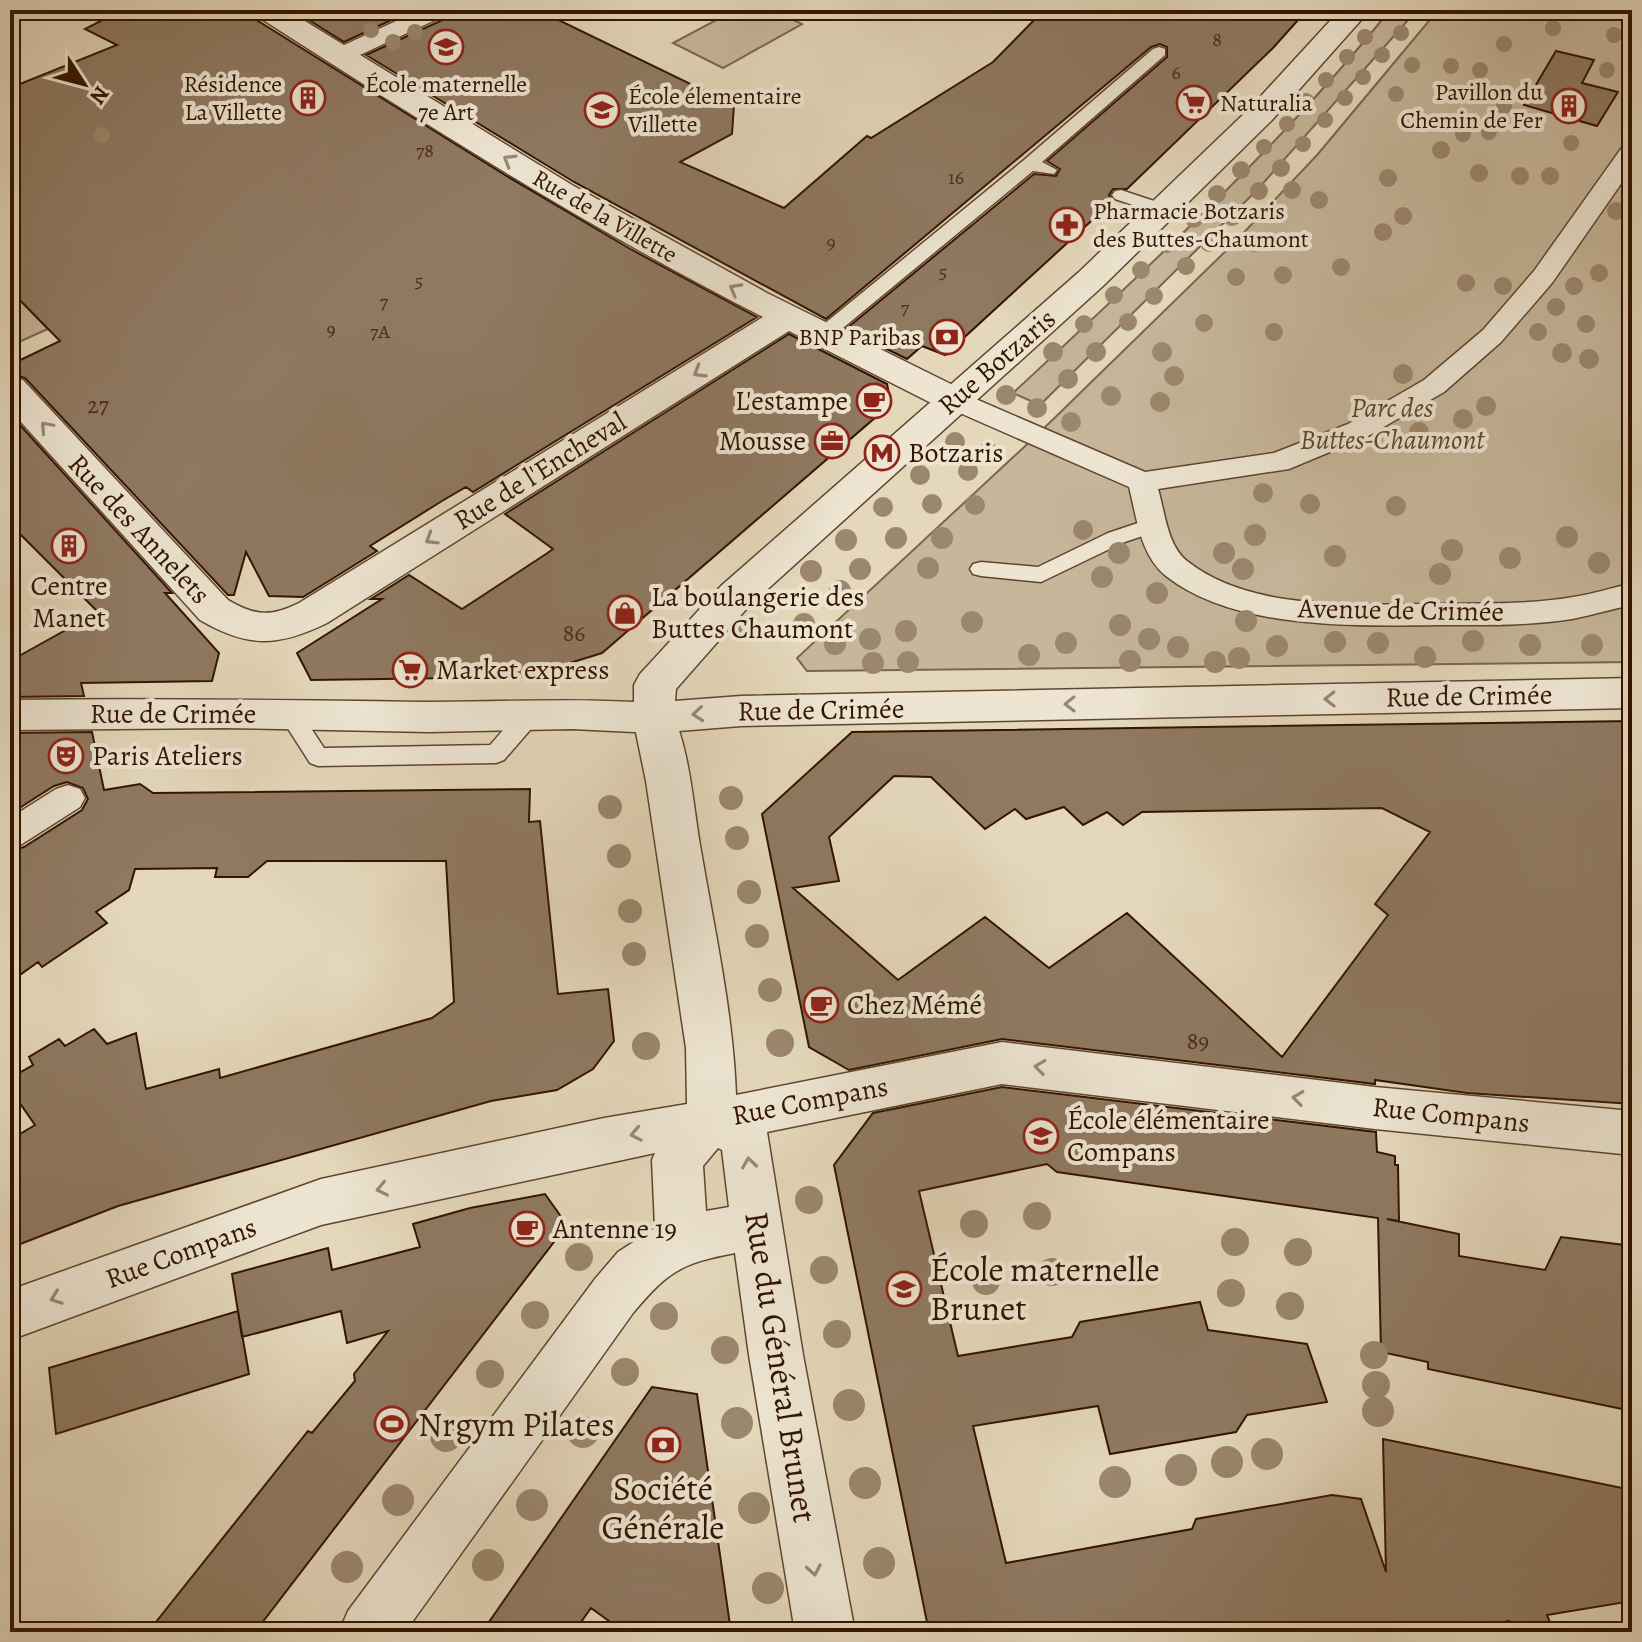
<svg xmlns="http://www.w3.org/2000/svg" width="1642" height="1642" font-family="Alegreya,serif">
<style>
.green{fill:#c6b69a;stroke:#7c654d;stroke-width:2}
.building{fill:#8f7961;stroke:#331400;stroke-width:2;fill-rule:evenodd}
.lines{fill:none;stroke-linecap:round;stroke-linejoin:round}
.service-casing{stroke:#5f452e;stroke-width:3}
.pedestrian-casing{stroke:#5f452e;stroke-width:3}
.minor-casing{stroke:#5f452e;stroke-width:3}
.tertiary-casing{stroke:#5f452e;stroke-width:3}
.service{fill:#ede5d2;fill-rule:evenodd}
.pedestrian{fill:#ede5d2;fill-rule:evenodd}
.minor{fill:#ede5d2;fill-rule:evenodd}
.tertiary{fill:#ede5d2;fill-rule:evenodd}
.tree{fill:#9b876d}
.oneway{stroke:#998774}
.labels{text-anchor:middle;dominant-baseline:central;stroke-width:8;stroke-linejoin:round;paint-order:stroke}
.far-number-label{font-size:20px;fill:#4a2d18}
.far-poi-label{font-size:24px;fill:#331400;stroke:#ede5d2;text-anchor:end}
.far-street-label{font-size:24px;fill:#331400;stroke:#ede5d2}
.number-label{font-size:24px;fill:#4a2d18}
.street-label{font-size:28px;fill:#331400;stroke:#ede5d2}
.poi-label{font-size:28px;fill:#331400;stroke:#ede5d2;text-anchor:start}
.park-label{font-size:28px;font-style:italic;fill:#5f452e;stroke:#ede5d2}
.near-poi-label{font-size:34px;fill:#331400;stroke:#ede5d2;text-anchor:start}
.near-street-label{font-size:34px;fill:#331400;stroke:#ede5d2}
</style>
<rect width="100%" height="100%" fill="#e4d7ba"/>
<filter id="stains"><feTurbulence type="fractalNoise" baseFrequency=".0025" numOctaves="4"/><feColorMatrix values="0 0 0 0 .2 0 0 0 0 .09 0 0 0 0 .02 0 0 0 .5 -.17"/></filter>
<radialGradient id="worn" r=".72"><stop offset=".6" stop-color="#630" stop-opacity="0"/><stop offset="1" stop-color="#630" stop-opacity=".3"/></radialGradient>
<path class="green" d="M735,10h37l30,14 -79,44 -50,-25z
M1390,10h27l-159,179 -218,216 -27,-12c131,-122 265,-244 377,-383z
M1438,10h194v652l-825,9 -10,-13 239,-222 199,-194 83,-88z
M10,290l38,39 -38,17z"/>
<path class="building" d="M122,10h128l5,9 250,156 127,75 125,67 -284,175 -7,-5 -24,14 -72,45 7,5 -74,46 -34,-1 -23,-44 -12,43h-6l-203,-217 -15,-4v-9l50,-24 -50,-51v-202l107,-43 -32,-16z
M293,10h120l-69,32z
M452,10h86l196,95 -2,29 -52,28 104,46 83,-72 4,2 122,-76 51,-52h263l-34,38 -146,141h-14l-4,6 4,6 -168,154 -23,-9 -15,13 -61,-30 188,-155 22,2 4,-7 -13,-8 120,-104v-10l-7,-3 -9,3 -325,272 -252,-137 -208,-127 81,-37z
M1556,51l38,9 -12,23 36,9 -21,34 -73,-21z
M789,334l98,50 4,20 -289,249 -77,24 -214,3 -14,-27 85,-54h-11l38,-24 53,34 84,-55 7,-5 -48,-35z
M10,414l162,179h-7l54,60 -7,28 -131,2 3,13 -74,1v-36l88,-49 -88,-88z
M1632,721v383l-165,-11 -92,-13v4l-373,-45 -153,31 -40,-23 -47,-233 90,-82zM894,776l37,1 54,52 30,-20 11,10 38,-12 19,18 24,-13 16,13 19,-13 240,-4 48,24 -55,72 13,11 -106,142 -155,-144 -78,55 -64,-51 -87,63 -105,-92 46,-7 -10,-44z
M92,732l12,58 36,-6 13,9 377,-4 -1,33 11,-1 18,173 50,-5 6,52 -21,28 -36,21 -66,11 -373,105 -108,42v-108l25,-15 -25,-36v-11l23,-13 -4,-8 30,-18 6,7 29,-17 13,15 29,-11 10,56 73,-20 1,9 212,-60 22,-16 -8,-141h-179l-19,16h-33l2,-9 -82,1 -6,21 -33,22 11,11 -65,44 -4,-5 -28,20v-131l14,-4 58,-37 6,-11 -5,-11 -16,-6 -13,4 -44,28v-81z
M1002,1087l374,45 1,20 18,4v9h3l1,56 -12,-2 72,15v22l86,14 16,-33 71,9v165l-204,-42v-7l-47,-10 -3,-134 -321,-46 -10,-8 -128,27 39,165 114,-19 8,-15 120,-20 8,28 99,14 20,58 -80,13 -11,17 -126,22 -12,-48 -125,20 33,137 186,-34 4,-10 136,-24 29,4 25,73 -3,-133 249,51v111l-85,14 7,17h-41l-4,-11 -54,11h-526l-95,-467 39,-52z
M545,1194l22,31 -312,407h-107l160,-201 4,2 43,-52 -1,-7 34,-43 -41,12 -6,-32 -99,26 -10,-63 96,-26 4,22 88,-23 -7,-23 57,-16z
M238,1311l11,63 -193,60 -7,-66z
M652,1387l45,7 34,238h-107l-33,-24 -17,24h-92z"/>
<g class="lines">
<g class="service-casing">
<path id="service" d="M1159,47l6,2v6l-123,107 15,8 -3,4 -21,-3 -201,166h-14l-2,-4 2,-4 206,-169 129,-111z
M1121,190l48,16 3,4 -9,5 -48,-16 -3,-4 3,-4z
M1153,518l7,2 3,5 -3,5 -38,13 -81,39 -60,-6 -8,-2 -3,-5 3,-5 8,-2 57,5 70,-34z
M289,705l8,2 27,41 166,-3c13,-13 30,-42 50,-36l3,6 -39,45 -8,3 -178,3 -8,-3 -32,-50 3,-6z"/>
</g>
<g class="pedestrian-casing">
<path id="pedestrian" d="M420,10h29l-3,5 -99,46h-16l-3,-5 3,-5z
M1632,144v24l-80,115 -51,59 -57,50 -76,44 -79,33 -131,20c7,23 9,56 29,72 64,51 169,43 247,43 46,-1 93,1 139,-7 20,-3 39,-9 59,-14v22c-20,4 -40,10 -60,14 -44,7 -89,6 -134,6 -83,1 -203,5 -272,-49 -26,-21 -29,-58 -37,-89l-185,-81 -4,-6 4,-6 10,-3 10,3 181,78 129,-19 74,-29 76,-44 59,-50 51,-59 89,-125z
M68,785l12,4 5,9 -5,9 -58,37 -12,4v-30l46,-29z"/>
</g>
<g class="minor-casing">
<path id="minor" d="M253,10h34l285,175 195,108 200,99 5,8 -5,8 -13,3 -13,-3 -152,-77 -462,292c-49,24 -79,25 -127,-3l-190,-210v-33l13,3 205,220c27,16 43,17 71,3l464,-286c-175,-89 -341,-195 -506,-301z
M654,703l15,4c20,36 24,97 31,138 14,83 33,166 36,250l266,-53 373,45 257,24v44l-257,-26 -373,-45 -235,48 36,223 52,277h-60l-46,-277 -14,-102c-53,10 -67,18 -102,60l-228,319h-66l9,-21 247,-332 23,-27 37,-24 -3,-68 3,-7 -334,72 -311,115v-50l311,-111 283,-61 83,-14 -1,-56 -40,-267 -13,-63 6,-11zM718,1148l4,2 7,57 -23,4 -3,-45z"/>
</g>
<g class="tertiary-casing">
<path id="tertiary" d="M1340,10h30l-98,110 -169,166 -354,320 -73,83 -1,12 66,-5 891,-18v30l-891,18 -87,7 -82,-4 -143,3 -205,-4 -214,2v-30c139,-2 277,0 416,2 69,0 138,-4 208,0v-17l6,-11 81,-88 358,-314 171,-164z"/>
</g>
<use href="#service" class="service"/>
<use href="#pedestrian" class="pedestrian"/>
<use href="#minor" class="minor"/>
<use href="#tertiary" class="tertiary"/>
</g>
<g class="tree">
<circle cx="1553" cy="28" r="8"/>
<circle cx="371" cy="30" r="8"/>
<circle cx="415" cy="32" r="8"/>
<circle cx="1401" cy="33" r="8"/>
<circle cx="1614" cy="35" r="8"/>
<circle cx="1365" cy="37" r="8"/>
<circle cx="393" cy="42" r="8"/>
<circle cx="1504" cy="44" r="8"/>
<circle cx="1382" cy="55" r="8"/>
<circle cx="1347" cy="57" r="8"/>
<circle cx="1412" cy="65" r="8"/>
<circle cx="1451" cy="66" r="8"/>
<circle cx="1480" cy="70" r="8"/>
<circle cx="1607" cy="70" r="8"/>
<circle cx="1363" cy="77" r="8"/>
<circle cx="1326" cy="80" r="8"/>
<circle cx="1396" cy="94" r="8"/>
<circle cx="1345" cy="98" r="8"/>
<circle cx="1306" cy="101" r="8"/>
<circle cx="1504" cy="106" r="8"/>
<circle cx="1325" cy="120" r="8"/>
<circle cx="1287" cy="124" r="8"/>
<circle cx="1489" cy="132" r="8"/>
<circle cx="1463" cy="134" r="8"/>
<circle cx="102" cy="135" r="8"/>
<circle cx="1571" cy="143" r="8"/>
<circle cx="1303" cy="144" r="8"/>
<circle cx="1264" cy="147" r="8"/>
<circle cx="1441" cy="150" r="9"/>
<circle cx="1281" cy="168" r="9"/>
<circle cx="1241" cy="170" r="9"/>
<circle cx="1479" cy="173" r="9"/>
<circle cx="1520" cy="176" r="9"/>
<circle cx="1550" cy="176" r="9"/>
<circle cx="1388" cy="178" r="9"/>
<circle cx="1292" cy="190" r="9"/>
<circle cx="1259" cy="191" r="9"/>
<circle cx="1217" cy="194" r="9"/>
<circle cx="1319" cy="200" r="9"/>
<circle cx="1616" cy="211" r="9"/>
<circle cx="1269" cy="213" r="9"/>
<circle cx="1403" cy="216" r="9"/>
<circle cx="1232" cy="217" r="9"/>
<circle cx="1194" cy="219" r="9"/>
<circle cx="1383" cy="232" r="9"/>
<circle cx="1209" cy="243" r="9"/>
<circle cx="1254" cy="243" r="9"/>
<circle cx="1167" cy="244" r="9"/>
<circle cx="1186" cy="266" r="9"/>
<circle cx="1341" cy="267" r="9"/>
<circle cx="1141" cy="270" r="9"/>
<circle cx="1599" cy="273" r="9"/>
<circle cx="1283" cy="275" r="9"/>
<circle cx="1236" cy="277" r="9"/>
<circle cx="1466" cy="283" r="9"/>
<circle cx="1503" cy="286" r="9"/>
<circle cx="1574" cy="286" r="9"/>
<circle cx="1114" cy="295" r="9"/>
<circle cx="1154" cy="296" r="9"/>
<circle cx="1556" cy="307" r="9"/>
<circle cx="1128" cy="322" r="9"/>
<circle cx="1204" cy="323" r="9"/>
<circle cx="1084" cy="324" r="9"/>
<circle cx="1586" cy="324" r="9"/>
<circle cx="1274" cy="332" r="9"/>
<circle cx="1538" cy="332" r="9"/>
<circle cx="1053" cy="352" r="10"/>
<circle cx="1096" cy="352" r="10"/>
<circle cx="1162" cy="352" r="10"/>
<circle cx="1562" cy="353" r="10"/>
<circle cx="1589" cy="359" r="10"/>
<circle cx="1403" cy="374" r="10"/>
<circle cx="1174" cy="376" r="10"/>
<circle cx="1068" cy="379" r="10"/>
<circle cx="1006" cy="395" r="10"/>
<circle cx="1111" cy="396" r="10"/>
<circle cx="1160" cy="402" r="10"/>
<circle cx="1486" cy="406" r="10"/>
<circle cx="1037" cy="408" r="10"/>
<circle cx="1463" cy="419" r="10"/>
<circle cx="1071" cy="422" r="10"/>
<circle cx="1419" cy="432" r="10"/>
<circle cx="955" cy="442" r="10"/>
<circle cx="988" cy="452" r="10"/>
<circle cx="968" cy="471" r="10"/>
<circle cx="920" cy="475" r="10"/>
<circle cx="1263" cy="493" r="10"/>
<circle cx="932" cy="504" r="10"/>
<circle cx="1310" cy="504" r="10"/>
<circle cx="975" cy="505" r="10"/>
<circle cx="1396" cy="506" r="10"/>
<circle cx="883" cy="507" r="10"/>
<circle cx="1083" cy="530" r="10"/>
<circle cx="1255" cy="535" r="11"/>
<circle cx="1567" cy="537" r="11"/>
<circle cx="896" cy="538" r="11"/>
<circle cx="942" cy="538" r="11"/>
<circle cx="846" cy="540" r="11"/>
<circle cx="1452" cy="550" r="11"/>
<circle cx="1119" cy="553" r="11"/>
<circle cx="1224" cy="553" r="11"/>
<circle cx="1335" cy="556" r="11"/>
<circle cx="1510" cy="558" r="11"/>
<circle cx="1599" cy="563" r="11"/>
<circle cx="928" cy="568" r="11"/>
<circle cx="860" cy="569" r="11"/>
<circle cx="1243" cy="569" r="11"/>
<circle cx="811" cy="571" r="11"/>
<circle cx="1440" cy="574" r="11"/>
<circle cx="1102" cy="577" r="11"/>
<circle cx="840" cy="591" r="11"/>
<circle cx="1157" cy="593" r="11"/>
<circle cx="1246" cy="621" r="11"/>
<circle cx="972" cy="622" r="11"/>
<circle cx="804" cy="624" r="11"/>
<circle cx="1120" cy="625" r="11"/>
<circle cx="749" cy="629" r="11"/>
<circle cx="906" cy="631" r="11"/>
<circle cx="870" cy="639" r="11"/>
<circle cx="1149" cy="639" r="11"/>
<circle cx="1473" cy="641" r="11"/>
<circle cx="1335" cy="642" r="11"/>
<circle cx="1066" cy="643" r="11"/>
<circle cx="1378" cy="643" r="11"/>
<circle cx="835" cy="644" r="11"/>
<circle cx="1530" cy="645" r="11"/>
<circle cx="1592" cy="645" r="11"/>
<circle cx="1277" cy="646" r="11"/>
<circle cx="1178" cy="647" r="11"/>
<circle cx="1029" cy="655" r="11"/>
<circle cx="1425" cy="657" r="11"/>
<circle cx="1239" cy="658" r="11"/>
<circle cx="1130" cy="661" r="11"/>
<circle cx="908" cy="662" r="11"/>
<circle cx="1215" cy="662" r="11"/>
<circle cx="873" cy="663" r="11"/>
<circle cx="731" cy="798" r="12"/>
<circle cx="610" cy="807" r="12"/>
<circle cx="737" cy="838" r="12"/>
<circle cx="619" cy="856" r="12"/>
<circle cx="749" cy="892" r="12"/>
<circle cx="630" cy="911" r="12"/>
<circle cx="757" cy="936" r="12"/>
<circle cx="634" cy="954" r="12"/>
<circle cx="770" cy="990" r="12"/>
<circle cx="780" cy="1043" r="14"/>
<circle cx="646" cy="1046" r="14"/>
<circle cx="809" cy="1200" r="14"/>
<circle cx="1037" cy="1216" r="14"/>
<circle cx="974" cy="1224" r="14"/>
<circle cx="1235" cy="1242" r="14"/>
<circle cx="1298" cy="1252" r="14"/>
<circle cx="579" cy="1257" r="14"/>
<circle cx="824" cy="1270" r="14"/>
<circle cx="1052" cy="1272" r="14"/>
<circle cx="986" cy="1281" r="14"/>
<circle cx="1231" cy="1293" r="14"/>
<circle cx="1290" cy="1306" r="14"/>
<circle cx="535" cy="1315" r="14"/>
<circle cx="664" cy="1316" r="14"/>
<circle cx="837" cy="1334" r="14"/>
<circle cx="725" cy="1350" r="14"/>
<circle cx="1374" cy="1355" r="14"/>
<circle cx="625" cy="1372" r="14"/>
<circle cx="490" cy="1374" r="14"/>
<circle cx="1376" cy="1385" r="14"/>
<circle cx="849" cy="1405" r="16"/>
<circle cx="1378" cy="1411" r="16"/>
<circle cx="737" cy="1423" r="16"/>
<circle cx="583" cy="1432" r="16"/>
<circle cx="446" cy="1436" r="16"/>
<circle cx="1267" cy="1454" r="16"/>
<circle cx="1227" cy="1462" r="16"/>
<circle cx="1181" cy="1470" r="16"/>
<circle cx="1115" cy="1482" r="16"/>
<circle cx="865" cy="1483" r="16"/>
<circle cx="398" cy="1500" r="16"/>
<circle cx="532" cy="1505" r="16"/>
<circle cx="754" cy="1508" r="16"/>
<circle cx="879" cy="1563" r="16"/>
<circle cx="488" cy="1565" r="16"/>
<circle cx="347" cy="1567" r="16"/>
<circle cx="768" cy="1588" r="16"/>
</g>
<defs><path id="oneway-chevron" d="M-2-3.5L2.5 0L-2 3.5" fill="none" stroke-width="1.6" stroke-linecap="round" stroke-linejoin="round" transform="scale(2)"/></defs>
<g class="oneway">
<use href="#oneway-chevron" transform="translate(509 160) rotate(-149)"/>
<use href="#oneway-chevron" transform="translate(735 289) rotate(-151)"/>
<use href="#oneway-chevron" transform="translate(699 372) rotate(148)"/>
<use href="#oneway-chevron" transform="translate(46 427) rotate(-132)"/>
<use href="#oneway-chevron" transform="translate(431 539) rotate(148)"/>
<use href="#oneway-chevron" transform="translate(1330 699) rotate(179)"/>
<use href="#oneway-chevron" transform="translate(1070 704) rotate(179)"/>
<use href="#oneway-chevron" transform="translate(698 714) rotate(175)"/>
<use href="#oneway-chevron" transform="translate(1040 1067) rotate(-173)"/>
<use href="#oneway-chevron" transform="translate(1298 1098) rotate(-173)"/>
<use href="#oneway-chevron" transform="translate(636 1134) rotate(169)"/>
<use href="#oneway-chevron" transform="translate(749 1163) rotate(-98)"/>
<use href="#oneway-chevron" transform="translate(382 1189) rotate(168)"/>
<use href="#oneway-chevron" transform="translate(56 1298) rotate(160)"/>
<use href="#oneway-chevron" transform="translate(814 1570) rotate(80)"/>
</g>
<defs>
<g id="school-ring" transform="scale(1.8)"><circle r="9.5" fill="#ede5d2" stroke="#8f2418" stroke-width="1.5"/><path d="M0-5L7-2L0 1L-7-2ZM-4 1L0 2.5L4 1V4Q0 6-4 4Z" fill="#8f2418"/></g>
<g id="building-ring" transform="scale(1.8)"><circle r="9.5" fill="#ede5d2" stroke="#8f2418" stroke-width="1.5"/><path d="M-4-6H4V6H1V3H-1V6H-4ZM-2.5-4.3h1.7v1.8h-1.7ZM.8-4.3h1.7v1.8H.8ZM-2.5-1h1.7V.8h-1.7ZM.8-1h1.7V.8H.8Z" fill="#8f2418"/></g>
<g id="supermarket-ring" transform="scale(1.8)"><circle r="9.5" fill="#ede5d2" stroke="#8f2418" stroke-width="1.5"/><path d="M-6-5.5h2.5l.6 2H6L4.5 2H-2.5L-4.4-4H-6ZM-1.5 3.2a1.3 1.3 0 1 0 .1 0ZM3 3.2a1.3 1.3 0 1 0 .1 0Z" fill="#8f2418"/></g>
<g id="pharmacy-ring" transform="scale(1.8)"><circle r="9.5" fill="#ede5d2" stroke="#8f2418" stroke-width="1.5"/><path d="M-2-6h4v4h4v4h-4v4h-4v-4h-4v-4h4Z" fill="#8f2418"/></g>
<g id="bank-ring" transform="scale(1.8)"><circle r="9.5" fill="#ede5d2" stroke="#8f2418" stroke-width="1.5"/><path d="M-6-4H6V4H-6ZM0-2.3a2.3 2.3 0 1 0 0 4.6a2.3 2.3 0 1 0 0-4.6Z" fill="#8f2418"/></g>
<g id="cafe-ring" transform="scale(1.8)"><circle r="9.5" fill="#ede5d2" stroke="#8f2418" stroke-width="1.5"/><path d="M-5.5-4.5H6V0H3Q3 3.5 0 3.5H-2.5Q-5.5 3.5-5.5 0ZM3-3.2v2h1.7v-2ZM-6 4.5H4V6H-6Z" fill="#8f2418"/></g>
<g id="office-ring" transform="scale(1.8)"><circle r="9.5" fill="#ede5d2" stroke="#8f2418" stroke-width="1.5"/><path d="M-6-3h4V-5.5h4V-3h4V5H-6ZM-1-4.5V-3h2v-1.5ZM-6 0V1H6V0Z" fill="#8f2418"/></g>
<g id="metro-ring" transform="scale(1.8)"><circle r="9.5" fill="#ede5d2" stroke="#8f2418" stroke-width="1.5"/><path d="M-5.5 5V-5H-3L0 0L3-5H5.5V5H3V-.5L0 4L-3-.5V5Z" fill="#8f2418"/></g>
<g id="shop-ring" transform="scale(1.8)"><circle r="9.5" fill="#ede5d2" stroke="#8f2418" stroke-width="1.5"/><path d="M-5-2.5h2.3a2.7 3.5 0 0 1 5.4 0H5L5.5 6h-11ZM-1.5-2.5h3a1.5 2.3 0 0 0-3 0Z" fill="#8f2418"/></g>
<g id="theatre-ring" transform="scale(1.8)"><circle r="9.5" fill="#ede5d2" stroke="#8f2418" stroke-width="1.5"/><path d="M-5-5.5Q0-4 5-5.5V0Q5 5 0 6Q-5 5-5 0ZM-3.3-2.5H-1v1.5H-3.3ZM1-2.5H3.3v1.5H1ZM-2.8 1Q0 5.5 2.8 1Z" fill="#8f2418"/></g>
<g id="stadium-ring" transform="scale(1.8)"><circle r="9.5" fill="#ede5d2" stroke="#8f2418" stroke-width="1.5"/><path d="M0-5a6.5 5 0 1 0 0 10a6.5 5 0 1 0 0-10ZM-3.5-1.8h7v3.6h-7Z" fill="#8f2418"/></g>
</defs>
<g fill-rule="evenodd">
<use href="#school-ring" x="446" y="47"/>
<use href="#building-ring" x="308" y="98"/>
<use href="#supermarket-ring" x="1194" y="103"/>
<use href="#building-ring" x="1569" y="106"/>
<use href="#school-ring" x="602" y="110"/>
<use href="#pharmacy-ring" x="1067" y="225"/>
<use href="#bank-ring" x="947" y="337"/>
<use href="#cafe-ring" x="874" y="401"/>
<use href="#office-ring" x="832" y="441"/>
<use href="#metro-ring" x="882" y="453"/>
<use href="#building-ring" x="69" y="546"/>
<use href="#shop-ring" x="625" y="613"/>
<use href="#supermarket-ring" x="410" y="670"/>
<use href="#theatre-ring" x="66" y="756"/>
<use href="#cafe-ring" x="821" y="1005"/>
<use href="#school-ring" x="1041" y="1136"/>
<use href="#cafe-ring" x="527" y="1229"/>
<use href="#school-ring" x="904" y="1289"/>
<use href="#stadium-ring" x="392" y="1424"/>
<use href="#bank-ring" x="663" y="1445"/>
</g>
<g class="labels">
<g class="far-number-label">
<text x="1217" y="39">8</text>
<text x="1176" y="72">6</text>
<text x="425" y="150">78</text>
<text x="956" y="177">16</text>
<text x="831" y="242">9</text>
<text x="943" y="271">5</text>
<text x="419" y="280">5</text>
<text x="384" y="301">7</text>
<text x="905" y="307">7</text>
<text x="331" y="329">9</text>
<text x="380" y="331">7A</text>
</g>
<g class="far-poi-label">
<text x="282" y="84">Résidence<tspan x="282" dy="28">La Villette</tspan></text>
<text x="446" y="84" text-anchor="middle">École maternelle<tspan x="446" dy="28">7e Art</tspan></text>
<text x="1543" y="92">Pavillon du<tspan x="1543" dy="28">Chemin de Fer</tspan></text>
<text x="628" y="96" text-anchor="start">École élementaire<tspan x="628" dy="28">Villette</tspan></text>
<text x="1220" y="103" text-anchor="start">Naturalia</text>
<text x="1093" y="211" text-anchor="start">Pharmacie Botzaris<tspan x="1093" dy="28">des Buttes-Chaumont</tspan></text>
<text x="921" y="337">BNP Paribas</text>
</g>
<g class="far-street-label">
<text transform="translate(605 216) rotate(30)">Rue de la Villette</text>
</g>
<g class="number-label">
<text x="98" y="405">27</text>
<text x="574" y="633">86</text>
<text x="1198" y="1041">89</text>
</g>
<g class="street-label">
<text transform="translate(997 362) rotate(-41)">Rue Botzaris</text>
<text transform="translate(540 471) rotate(-32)">Rue de l'Encheval</text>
<text transform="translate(139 529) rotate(47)">Rue des Annelets</text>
<text transform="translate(1401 610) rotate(1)">Avenue de Crimée</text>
<text transform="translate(1469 696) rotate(-1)">Rue de Crimée</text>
<text transform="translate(821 710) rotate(-1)">Rue de Crimée</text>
<text x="173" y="714">Rue de Crimée</text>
<text transform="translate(810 1101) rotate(-11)">Rue Compans</text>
<text transform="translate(1451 1115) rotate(6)">Rue Compans</text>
<text transform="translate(181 1253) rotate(-20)">Rue Compans</text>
</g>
<g class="poi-label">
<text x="848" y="401" text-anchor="end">L'estampe</text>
<text x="806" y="441" text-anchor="end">Mousse</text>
<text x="908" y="453">Botzaris</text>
<text x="69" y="586" text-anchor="middle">Centre<tspan x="69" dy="32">Manet</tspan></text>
<text x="651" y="597">La boulangerie des<tspan x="651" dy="32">Buttes Chaumont</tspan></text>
<text x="436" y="670">Market express</text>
<text x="92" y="756">Paris Ateliers</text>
<text x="847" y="1005">Chez Mémé</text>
<text x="1067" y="1120">École élémentaire<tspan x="1067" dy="32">Compans</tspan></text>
<text x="553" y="1229">Antenne 19</text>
</g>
<g class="park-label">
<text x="1392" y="408">Parc des<tspan x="1392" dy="32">Buttes-Chaumont</tspan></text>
</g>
<g class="near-poi-label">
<text x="930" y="1269">École maternelle<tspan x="930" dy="39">Brunet</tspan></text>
<text x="418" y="1424">Nrgym Pilates</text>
<text x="663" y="1488" text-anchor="middle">Société<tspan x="663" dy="39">Générale</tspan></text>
</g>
<g class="near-street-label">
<text transform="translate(781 1367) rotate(81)">Rue du Général Brunet</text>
</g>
</g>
<rect width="1642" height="1642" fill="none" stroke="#e4d7ba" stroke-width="40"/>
<rect x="12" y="12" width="1618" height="1618" fill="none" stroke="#331400" stroke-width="4"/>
<rect x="20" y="20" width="1602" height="1602" fill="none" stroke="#331400" stroke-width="2"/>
<g transform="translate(84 84) rotate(126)" stroke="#ede5d2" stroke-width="6" paint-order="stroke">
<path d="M0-6L14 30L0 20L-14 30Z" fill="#331400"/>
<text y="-12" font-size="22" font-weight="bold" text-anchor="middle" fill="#331400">N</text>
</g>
<rect width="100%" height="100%" filter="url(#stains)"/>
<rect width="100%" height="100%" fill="url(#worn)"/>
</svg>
